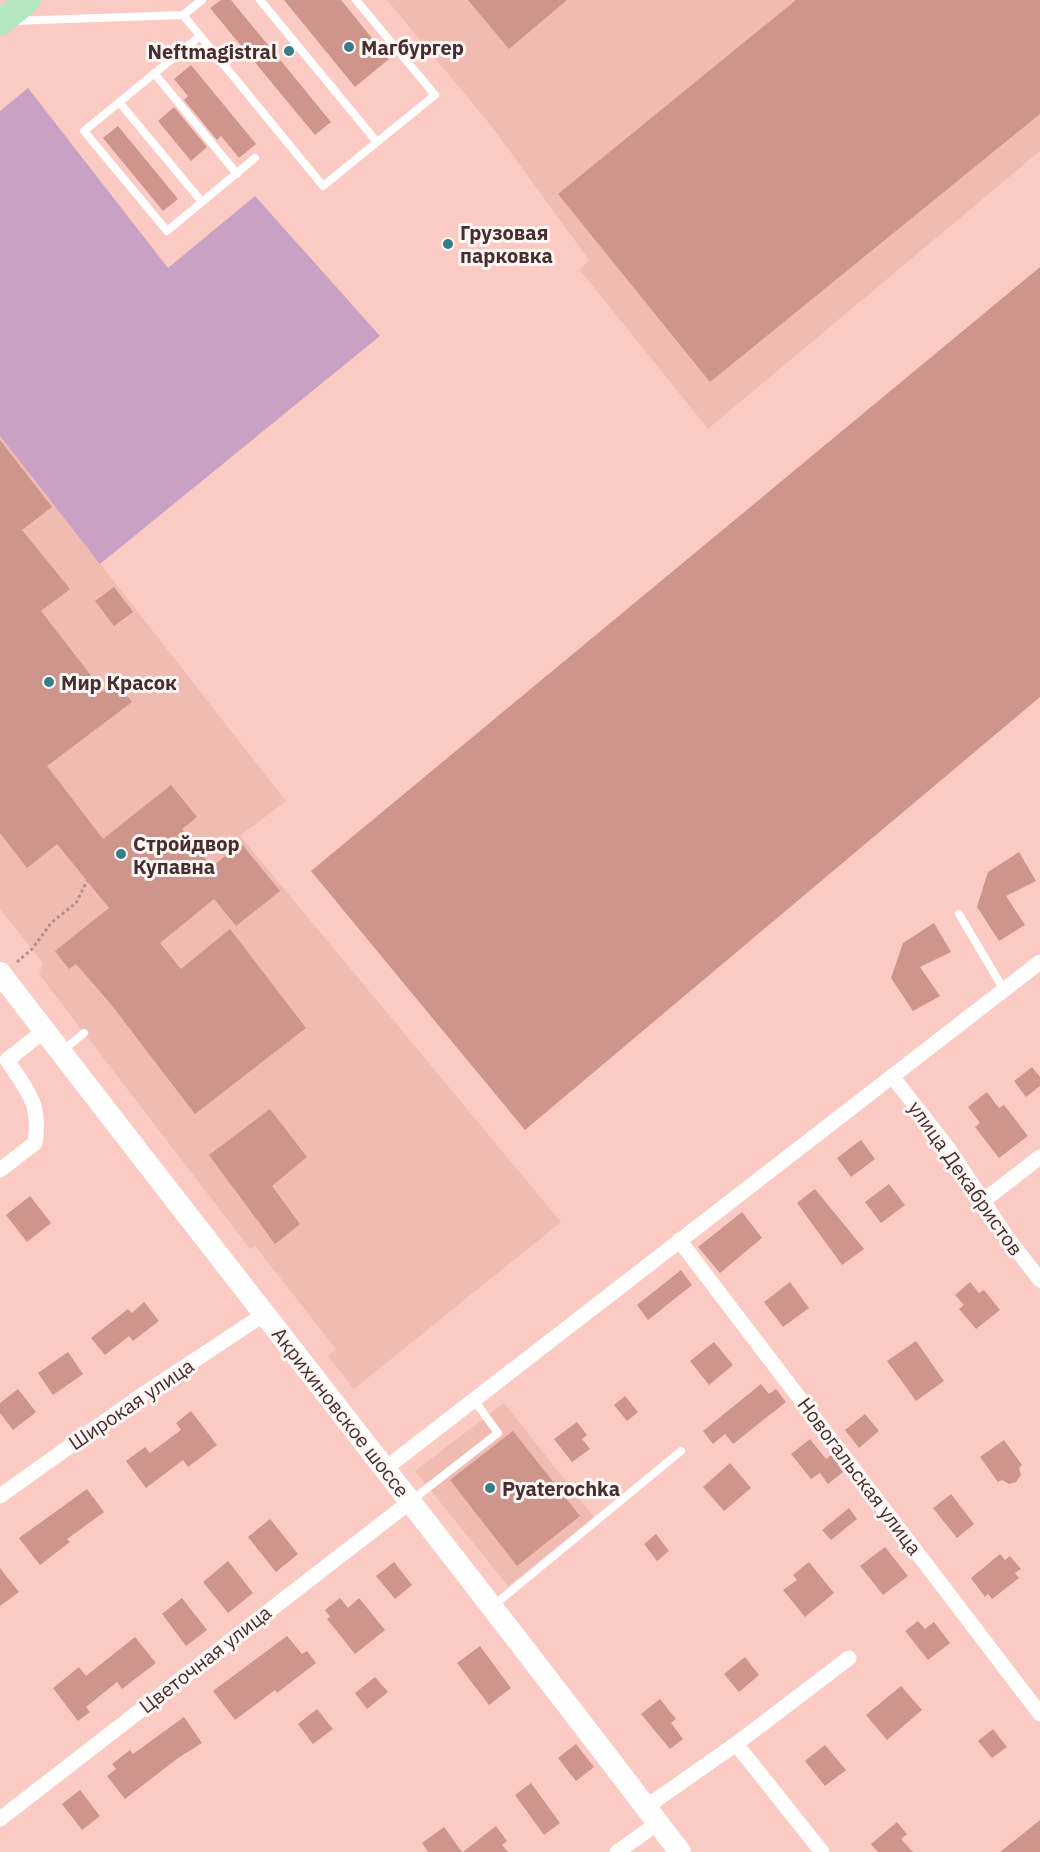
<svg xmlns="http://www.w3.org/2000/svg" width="1040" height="1852" font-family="'IBM Plex Sans',sans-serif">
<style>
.built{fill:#f0bbb1}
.green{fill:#c8a1c4}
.building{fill:#cd958b}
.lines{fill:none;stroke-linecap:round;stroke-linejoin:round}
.path{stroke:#b48e88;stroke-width:3;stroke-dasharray:3 3;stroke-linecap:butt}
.service{stroke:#fff;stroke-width:8}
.minor{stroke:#fff;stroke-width:15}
.secondary{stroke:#fff;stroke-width:22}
.trunk{stroke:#b4e7be;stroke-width:26}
.poi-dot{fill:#367d88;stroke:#fef7f6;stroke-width:2}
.labels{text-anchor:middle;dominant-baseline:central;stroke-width:6;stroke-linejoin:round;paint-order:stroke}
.poi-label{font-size:20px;font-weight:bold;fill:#452e2b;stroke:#fef7f6;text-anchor:start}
.street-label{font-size:20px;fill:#452e2b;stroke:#fef7f6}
</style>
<rect width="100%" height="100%" fill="#fbcbc3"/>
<path class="built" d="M387,0h653v151l-332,278 -128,-159 9,-10 -96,-132z
M0,436l286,365 -46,35 321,386 -207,167 -26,-33 8,-7 -81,-103 -5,3 -211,-275 4,-11 -43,-54z
M504,1403l90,114 -86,69 -93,-115z"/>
<path class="green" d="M28,88l140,180 87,-72 125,140 -280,228 -100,-128v-325z"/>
<path class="building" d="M221,0h10l100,122 -16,13 -105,-127z
M284,0h57l48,59 -34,28z
M468,0h99l-58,49z
M796,0h244v114l-330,268 -152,-188z
M191,65l65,79 -17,14 -18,-22 -4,4 -33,-40 4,-4 -14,-17z
M174,107l33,40 -16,14 -33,-40z
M118,126l60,73 -15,12 -60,-73z
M1040,267v430l-515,433 -214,-259z
M0,440l52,67 -30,23 48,59 -29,22 62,80 13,-10 16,21 -85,64 56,73 68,-54 26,32 -15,12 30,38 29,-24 39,48 -44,35 -22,-27 -54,44 21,26 49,-40 76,99 -111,86 -85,-111 -34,-39 -7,5 -14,-18 54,-43 -52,-64 -30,24 -27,-35z
M114,587l19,25 -19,14 -19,-25z
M1019,852l17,29 -30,15 19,29 -26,16 -22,-34 11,-35z
M934,923l17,29 -31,15 20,29 -27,15 -22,-33 12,-35z
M1032,1067l8,10v9l-14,11 -12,-16z
M987,1092l12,16 5,-3 24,31 -29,22 -24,-31 5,-4 -12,-16z
M270,1109l37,48 -35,29 28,38 -25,20 -66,-89z
M861,1140l14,19 -24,18 -14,-19z
M889,1184l16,21 -24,18 -16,-21z
M815,1189l49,60 -22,16 -45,-62z
M30,1196l21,27 -24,19 -21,-27z
M742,1212l20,26 -42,35 -22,-26z
M681,1270l11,15 -44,35 -11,-15z
M790,1282l19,26 -26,19 -19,-25z
M970,1282l9,11 5,-3 16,20 -24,19 -17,-20 5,-4 -9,-10z
M144,1302l15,19 -26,20 -4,-5 -24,19 -14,-17 37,-29 4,4z
M916,1341l28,40 -28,20 -29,-40z
M714,1342l19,23 -24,20 -19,-24z
M68,1352l15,22 -30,21 -15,-22z
M761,1384l8,10 7,-5 10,13 -53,42 -8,-10 -12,10 -10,-13z
M18,1389l18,23 -23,18 -13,-17v-10z
M625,1396l13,16 -11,9 -13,-16z
M191,1411l26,34 -29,22 -5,-7 -37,28 -20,-27 19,-14 5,6 31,-23 -5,-7z
M865,1414l14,17 -20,17 -14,-18z
M577,1422l10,13 -5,4 8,10 -18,13 -18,-23z
M513,1431l67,85 -63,50 -67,-86z
M810,1439l16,20 5,-4 12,17 -15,12 -8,-11 -9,6 -20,-25z
M1004,1440l18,25 -3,3 2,7 -5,7 -7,2 -7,-4 -4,2 -18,-25z
M730,1463l21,25 -27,23 -21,-24z
M87,1489l17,23 -37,27 3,3 -30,23 -21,-27z
M951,1494l23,30 -17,14 -24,-30z
M849,1508l8,11 -26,21 -9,-10z
M270,1519l28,35 -22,18 -28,-35z
M656,1534l13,17 -12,10 -13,-17z
M885,1547l23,29 -25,19 -23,-29z
M1000,1554l5,6 5,-4 11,13 -6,4 4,5 -27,21 -4,-5 -3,3 -14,-19z
M228,1561l25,32 -25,20 -25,-31z
M394,1562l18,23 -17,14 -19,-23z
M809,1562l25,31 -29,24 -22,-27 14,-10 -4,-5z
M0,1568l19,24 -19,14z
M182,1598l25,32 -21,16 -24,-32z
M340,1598l8,10 11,-10 26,32 -30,24 -28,-35 3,-2 -5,-7z
M918,1621l7,8 9,-7 16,21 -22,17 -23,-29z
M287,1636l15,18 5,-3 9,12 -39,30 -2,-3 -40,30 -22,-29z
M135,1637l21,26 -34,26 -5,-7 -31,25 4,5 -12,9 -25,-33 26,-21 7,9z
M480,1646l31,42 -22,17 -32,-42z
M745,1657l14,18 -20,17 -15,-18z
M375,1677l13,15 -21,17 -12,-16z
M901,1686l21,24 -35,30 -21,-25z
M660,1699l16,20 -5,4 12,16 -13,10 -29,-35z
M317,1709l16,20 -20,15 -15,-20z
M184,1717l18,26 -24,15 -53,41 -18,-23 9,-7 -4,-5 18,-14 3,4z
M993,1729l14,18 -15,11 -14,-17z
M576,1744l18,23 -18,14 -18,-23z
M825,1745l21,25 -21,16 -20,-25z
M531,1783l29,40 -16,12 -29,-40z
M80,1790l20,26 -18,14 -20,-26z
M1040,1820v32h-40l19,-15z
M897,1822l10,12 -6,5 12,13h-35l-7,-8z
M496,1826l11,15 -5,4 6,7h-45z
M444,1827l18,25h-34l-6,-9z"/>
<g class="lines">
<path class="path" d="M17,962l15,-13 19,-26 25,-20 11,-22"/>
<path class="service" d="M260,0l117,142
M183,15l140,171 112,-91 -79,-95
M12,21l171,-6 19,-15
M200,36l-116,95 83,100 88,-73
M154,73l83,101
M119,102l83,100
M959,914l45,76
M62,1051l22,-18
M412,1500l86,-67 -24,-33
M494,1605l187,-154"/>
<path class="minor" d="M892,1076l56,72 58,88 34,44
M0,1170l35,-27c6,-40 -7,-51 -28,-83l37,-29
M983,1201l57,-44
M679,1240l361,474
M386,1468l654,-506
M0,1496l139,-99 124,-82
M736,1744l86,108
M646,1807l90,-63 113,-86
M0,1819l411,-318
M617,1852l41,-29"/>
<path class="secondary" d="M0,973c226,294 456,584 680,879"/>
<path class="trunk" d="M0,23l28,-23"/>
</g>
<g class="poi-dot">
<circle cx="349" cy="47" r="6"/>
<circle cx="289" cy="51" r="6"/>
<circle cx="448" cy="244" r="6"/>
<circle cx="49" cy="682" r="6"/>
<circle cx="121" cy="854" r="6"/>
<circle cx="490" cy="1488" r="6"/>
</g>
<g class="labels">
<g class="poi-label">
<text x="361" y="47">Магбургер</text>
<text x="277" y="51" text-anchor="end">Neftmagistral</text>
<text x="460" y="232">Грузовая<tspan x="460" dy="23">парковка</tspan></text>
<text x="61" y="682">Мир Красок</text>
<text x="133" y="843">Стройдвор<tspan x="133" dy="23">Купавна</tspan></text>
<text x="502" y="1488">Pyaterochka</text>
</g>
<g class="street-label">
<text transform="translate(966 1178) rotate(55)">улица Декабристов</text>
<text transform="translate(131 1404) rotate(-34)">Широкая улица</text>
<text transform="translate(341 1412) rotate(52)">Акрихиновское шоссе</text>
<text transform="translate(860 1476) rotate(53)">Новогальская улица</text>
<text transform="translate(205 1659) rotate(-38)">Цветочная улица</text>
</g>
</g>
</svg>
